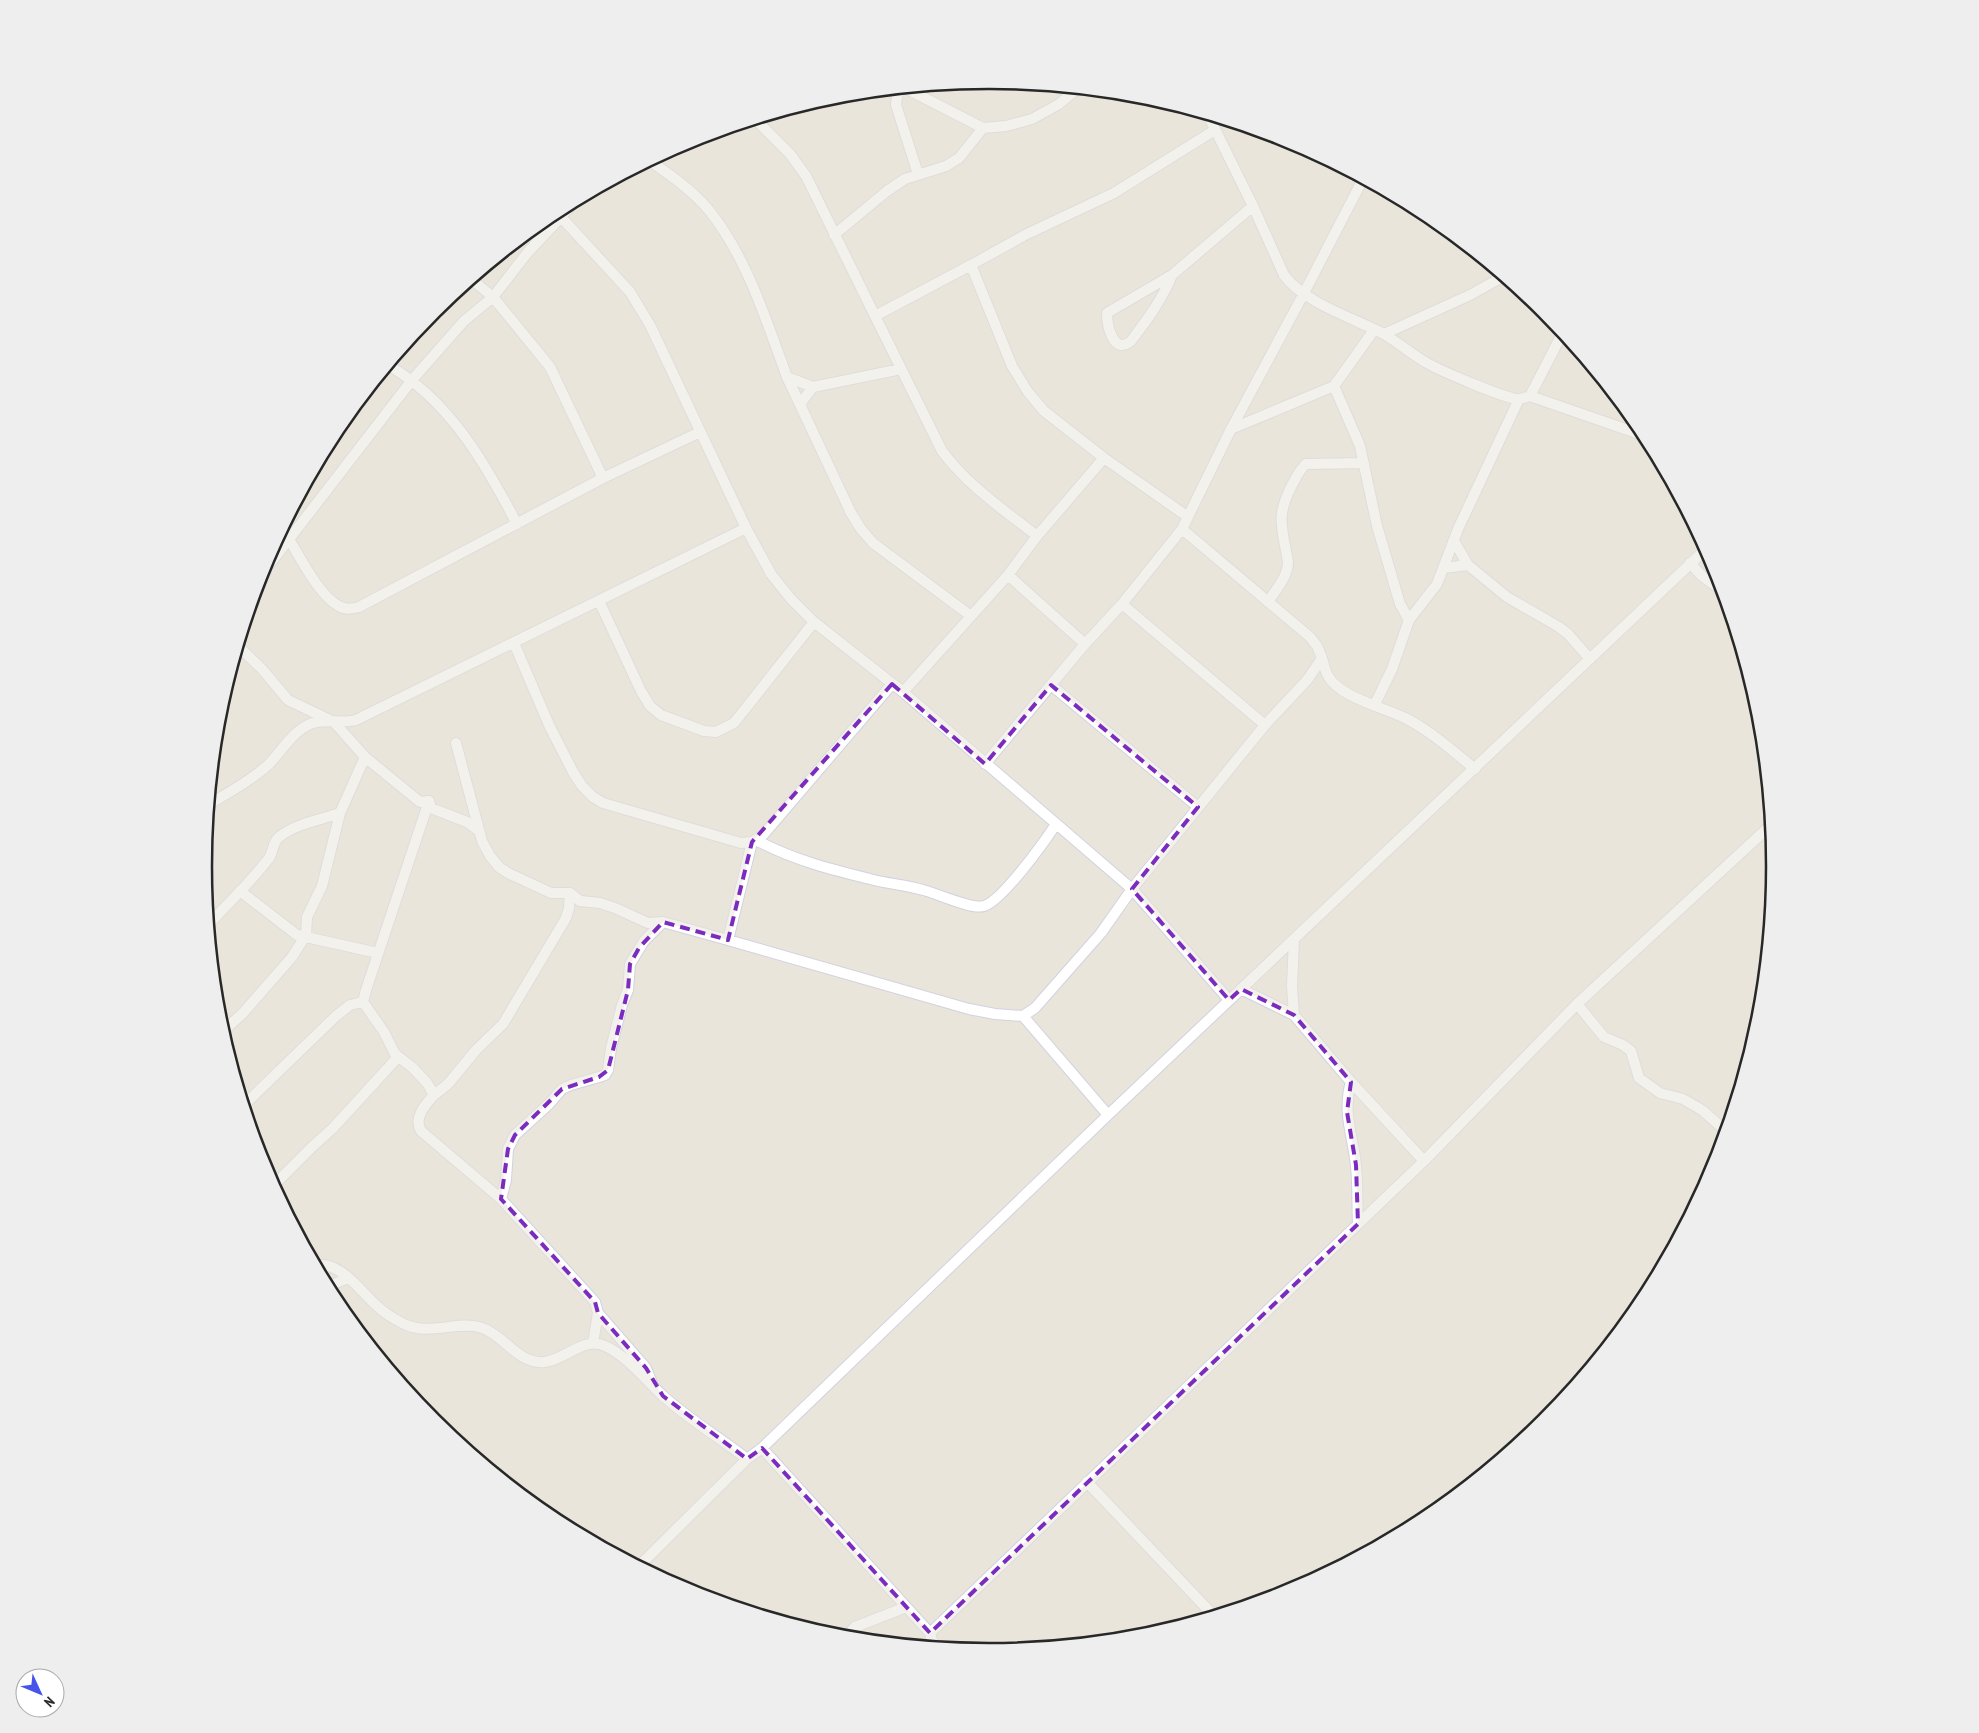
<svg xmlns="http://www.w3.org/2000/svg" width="1979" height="1733" font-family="'PT Sans Narrow',sans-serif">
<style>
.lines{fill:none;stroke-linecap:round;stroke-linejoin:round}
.street-casing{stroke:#d1d2e0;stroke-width:12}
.street{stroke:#fff;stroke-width:10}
.marked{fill:none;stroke:#7b2cbf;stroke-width:4;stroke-dasharray:10 6;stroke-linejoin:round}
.rim{fill:none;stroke:#282828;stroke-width:2.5}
</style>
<rect width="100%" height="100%" fill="#eae5db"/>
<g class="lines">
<g class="street-casing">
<path id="street" d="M905,88l78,40 23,-2 26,-7 27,-15 18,-15
M901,89l-4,7 -1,9 22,69
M1208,115l45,91 31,69c19,27 69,43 98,58 16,9 29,21 45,30 12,7 81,37 92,36 3,0 8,-2 11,-3l118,41
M756,120l34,34 16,22 69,140 96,-51 41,101 16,26 16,19 60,47 84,59
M650,161c20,14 42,29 58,48 39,48 58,111 79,168
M575,201l-14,16 69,75 20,33 96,203 25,46 20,25 23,23 89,70 229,197 133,-164 43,-46 14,-21 -5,-12 -7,-9 -128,-108
M561,217l-33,35 -35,45 57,70 53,111
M834,235l53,-44 18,-12 41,-13 13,-8 24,-30
M971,265l56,-31 87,-41 101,-63
M1172,275c-10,25 -25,45 -41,66 -18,15 -24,-16 -24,-28l65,-38 81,-69
M875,316l67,135c26,35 62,59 95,85
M1384,334l86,-39 34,-19
M388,365c62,36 97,98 129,159
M901,369l-88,18 -26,-10 64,136 10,16 12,14 98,73
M1334,386l26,60 17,80 23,78 9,16
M1530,396l33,-64
M800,404l13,-17
M1231,429l103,-43 40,-56
M289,539c11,18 31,58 50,67 6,4 13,3 20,1l244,-129 97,-46
M1454,541l14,24 39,32 52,30 9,7 22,25
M1690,563l12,13 22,16
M1443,568l25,-3
M1008,575l77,69
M259,578l153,-198 52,-59 29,-24 -22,-18
M599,601l42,90 9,15 11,9 43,16 12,1 18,-9 80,-101
M1268,602c8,-13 20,-25 20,-40 -6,-36 -13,-45 5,-79 4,-7 7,-14 13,-19l58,-1
M1122,604l143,121
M514,643l35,82 24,47 9,14 11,11 10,6 138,40 11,-1 11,-7 129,-151
M238,646l24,23 26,31 46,22 31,35 55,45 9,-1 2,7 36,14 12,9
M1322,658c2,6 3,13 6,18 12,22 59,32 81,44 24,13 45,32 66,49
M1051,685l147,122
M903,692l105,-117 29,-39 67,-78
M1375,704l17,-35 17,-49 28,-36 21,-55 61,-130
M456,743l26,98 8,15 9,11 9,6 43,20h19l10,8 20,2 15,5 33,15 15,-1 65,18
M985,764l100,-120 37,-40 60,-75 49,-100 72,-134 60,-116
M429,801l-63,189 -3,12 21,30 11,22 18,14 14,15 7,12 14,-11 28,-34 27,-26 63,-106 3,-10 1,-15
M209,804c20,-11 42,-24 59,-39 13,-13 24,-33 42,-41 14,-6 31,0 46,-4l390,-192
M756,840c37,20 77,30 118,40 16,4 33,5 49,10 13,3 49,20 61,16 18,-5 61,-65 72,-82
M752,842l-24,98 241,69 26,5 28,2 12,-8 66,-75 31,-44 97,111
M240,891l57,44 81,18
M209,924c20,-22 42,-42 60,-66 5,-7 3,-15 10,-21 16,-13 41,-17 61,-24
M1294,940l-2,46 2,29 57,67 73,79
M1241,989l53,26
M1577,1004l27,33 19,8 8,6 8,27 21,15 23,6 19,11 25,22
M1023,1016l85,99
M222,1032l21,-19 49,-56 14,-22 1,-18 15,-31 18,-73 25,-56
M1351,1082c-9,31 2,53 5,84 2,19 1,39 2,58
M434,1095c-9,10 -21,23 -13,36l80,68 94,103 3,11 -5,30
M244,1105l92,-89 14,-11 13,-3
M273,1186l39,-39 21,-19 65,-71
M501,1199l5,-19 2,-31 7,-14 34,-31 13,-15 9,-4 28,-8 6,-2 3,-5 3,-22 11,-43 6,-15 2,-26 14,-23 19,-19
M315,1265c27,-3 43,24 61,40 8,8 18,14 28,19 25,12 52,-3 75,3 24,6 39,38 65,35 21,-2 40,-26 61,-16 22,10 39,32 57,49 25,23 58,43 85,64
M327,1287l21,-9
M598,1313l48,55 6,15
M762,1448l168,185 494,-472 153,-157 195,-180
M1087,1482l127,134
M639,1566l108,-107 15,-11 346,-333 599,-567
M930,1633l4,15
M843,1639l12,-12 51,-20"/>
</g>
<use href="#street" class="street"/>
</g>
<path d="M0 0H1979V1733H0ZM892,684l93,80 66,-79 147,122 -66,82 97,111 12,-11 53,26 57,67 -4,30 9,53 2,59 -428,409 -168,-185 -15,11 -84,-63 -17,-28 -48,-55 -3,-11 -94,-103 7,-50 7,-14 47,-46 37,-12 9,-7 20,-80 2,-26 9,-16 24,-26 65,18 24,-98z" fill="#eae5db" fill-opacity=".55" fill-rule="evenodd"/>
<path class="marked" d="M892,684l93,80 66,-79 147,122 -66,82 97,111 12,-11 53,26 57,67 -4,30 9,53 2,59 -428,409 -168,-185 -15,11 -84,-63 -17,-28 -48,-55 -3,-11 -94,-103 7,-50 7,-14 47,-46 37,-12 9,-7 20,-80 2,-26 9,-16 24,-26 65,18 24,-98z"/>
<path d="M0 0H1979V1733H0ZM212 866a777 777 0 1 1 1554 0a777 777 0 1 1-1554 0Z" fill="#eee" fill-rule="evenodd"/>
<path class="rim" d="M212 866a777 777 0 1 1 1554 0a777 777 0 1 1-1554 0Z"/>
<g transform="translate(40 1693) rotate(134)"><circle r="24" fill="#ffffff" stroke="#a9a9a9"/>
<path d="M0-4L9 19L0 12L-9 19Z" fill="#4654ec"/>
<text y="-8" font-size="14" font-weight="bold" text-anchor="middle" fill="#282828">N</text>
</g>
</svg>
